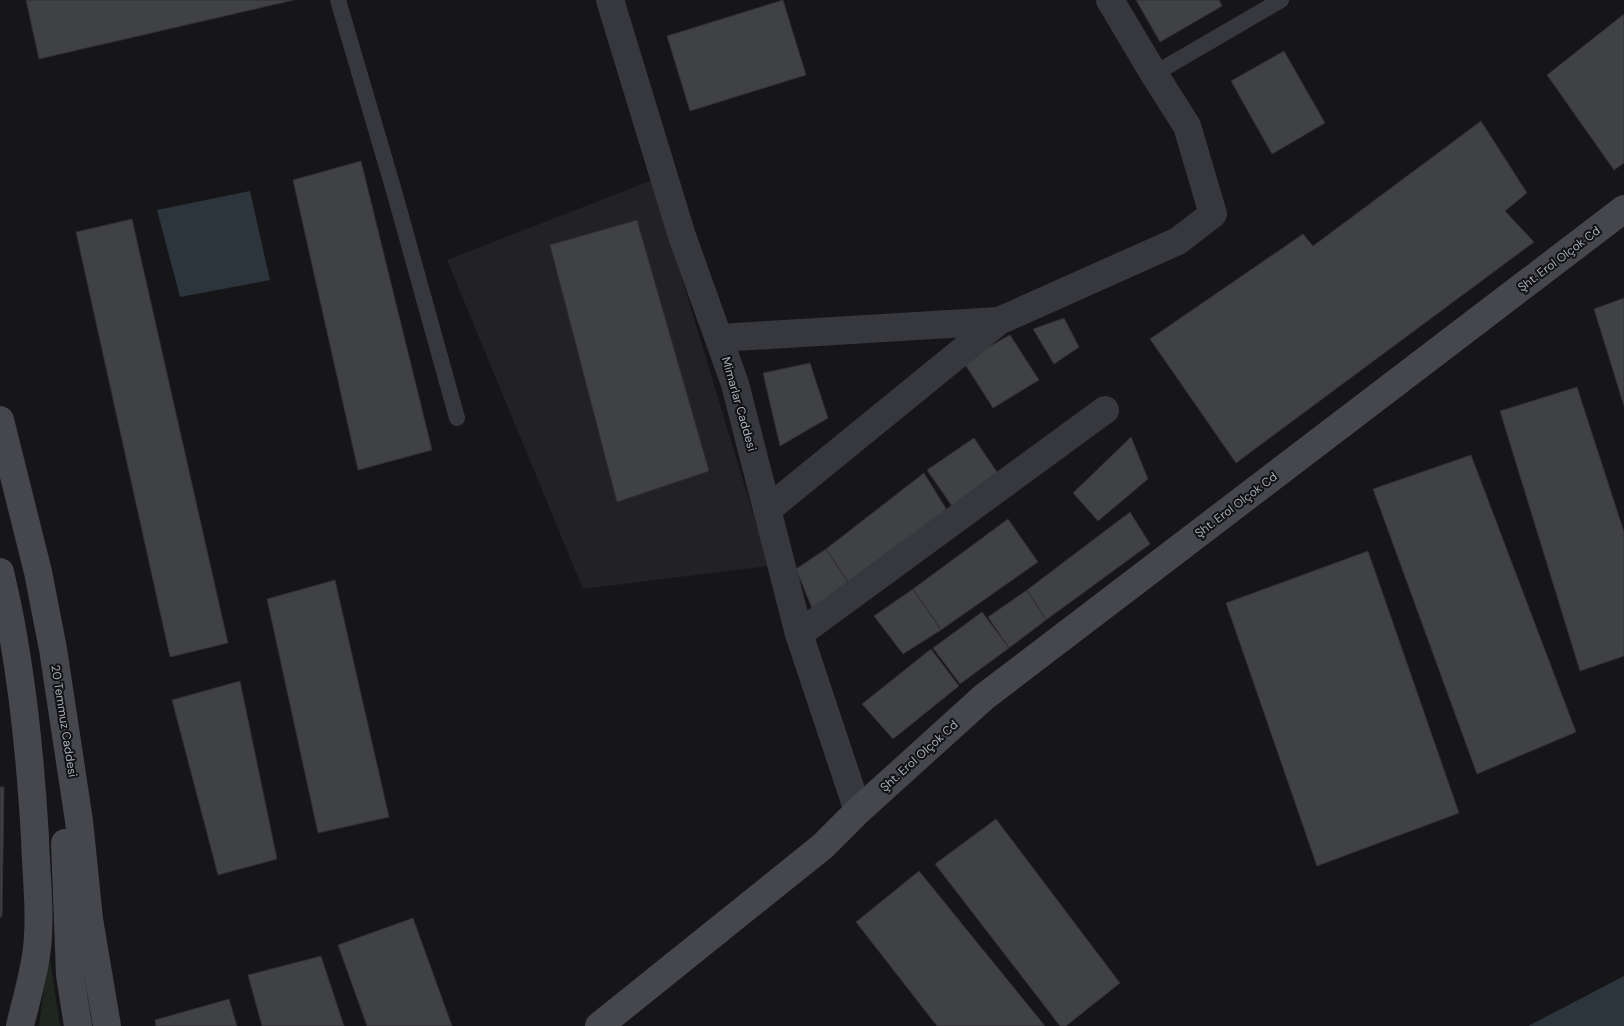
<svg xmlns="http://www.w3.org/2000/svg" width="1624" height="1026" font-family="'DM Sans',sans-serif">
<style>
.built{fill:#222225}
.green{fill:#1e261f}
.water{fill:#2c353c}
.building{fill:#404145;stroke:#303034}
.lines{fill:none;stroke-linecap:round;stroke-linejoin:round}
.lane{stroke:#37383d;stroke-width:16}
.street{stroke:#37383d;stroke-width:28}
.secondary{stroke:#45474d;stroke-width:28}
.labels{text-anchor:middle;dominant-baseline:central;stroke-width:4;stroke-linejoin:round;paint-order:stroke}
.street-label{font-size:12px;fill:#a8adb8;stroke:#111113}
</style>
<rect width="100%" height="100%" fill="#161618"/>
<path class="built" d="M652,180l117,386 -186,23 -136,-329z"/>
<path class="green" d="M49,952l11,74h-21z"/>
<path class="water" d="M250,191l20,89 -90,17 -23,-87z
M1624,976v50h-96z"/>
<path class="building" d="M26,0h268l-255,59z
M783,0l23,75 -116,36 -23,-75z
M1136,0h83l3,6 -62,36z
M1624,14v149l-10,7 -67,-95z
M1284,51l41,72 -53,31 -41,-73z
M1481,121l46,72 -22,18 29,31 -298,221 -86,-124 153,-105 10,12z
M361,161l71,289 -74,20 -65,-290z
M132,219l96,424 -58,14 -94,-425z
M637,220l72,251 -92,31 -67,-257z
M1624,298v108l-30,-97z
M1064,318l15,29 -25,17 -21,-35z
M1010,335l29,45 -46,28 -30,-47z
M810,363l18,55 -48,28 -17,-73z
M1577,387l47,145v124l-44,15 -80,-260z
M1131,437l17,42 -50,42 -25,-28z
M974,438l27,40 -47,31 -27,-39z
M1471,455l105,277 -99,42 -104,-285z
M924,473l26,42 -99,71 -25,-37z
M1130,512l20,32 -104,76 -19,-30z
M1008,519l30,43 -97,68 -28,-41z
M826,549l25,37 -37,27 -18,-44z
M1368,551l91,262 -142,53 -91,-263z
M335,580l54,237 -71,16 -51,-234z
M913,589l28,41 -38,24 -29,-38z
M1027,590l19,30 -37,28 -21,-31z
M982,612l27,36 -49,36 -27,-36z
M931,649l28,37 -66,53 -31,-35z
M240,681l37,178 -59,16 -46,-175z
M0,787h4l-2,130h-2z
M996,819l124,164 -54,43h-6l-125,-162z
M919,871l126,155h-108l-81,-104z
M413,918l39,108h-85l-29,-81z
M321,956l23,70h-82l-14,-51z
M229,999l8,27h-81l-1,-6z"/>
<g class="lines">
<path class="lane" d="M338,0l56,191 63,227
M1154,74l127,-74"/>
<path class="street" d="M610,0l72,236 53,148 64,250 59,177
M719,338l280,-17 179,-80 35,-27 -26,-88 -33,-52 -44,-74
M767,510l232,-189
M799,634l306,-224"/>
<path class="secondary" d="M0,420l38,152 15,77 26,172 10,98 18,107
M0,572c21,87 30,177 35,266 1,37 6,74 2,110 -3,27 -11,52 -17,78
M65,843l5,132 8,51
M599,1026l224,-180 35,-35 126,-114 640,-488"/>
</g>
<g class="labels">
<g class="street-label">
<text transform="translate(1559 259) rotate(-37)">Şht. Erol Olçok Cd</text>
<text transform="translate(739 404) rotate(74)">Mimarlar Caddesi</text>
<text transform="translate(1236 505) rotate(-37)">Şht. Erol Olçok Cd</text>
<text transform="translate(64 721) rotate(81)">20 Temmuz Caddesi</text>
<text transform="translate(919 756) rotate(-42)">Şht. Erol Olçok Cd</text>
</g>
</g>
</svg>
